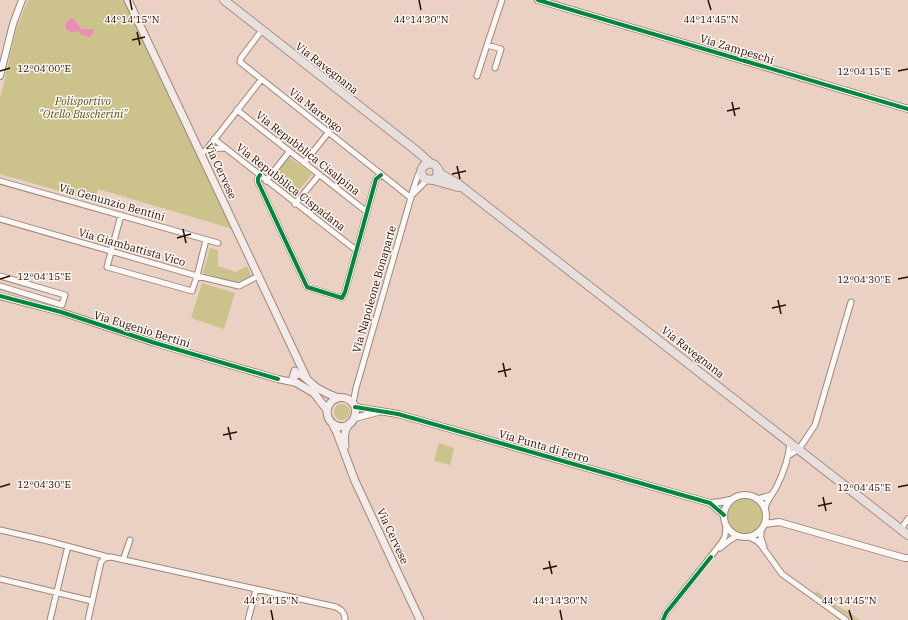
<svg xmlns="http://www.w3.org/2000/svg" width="908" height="620" font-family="'IBM Plex Serif',serif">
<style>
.green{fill:#ccc28c}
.water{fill:#ec8db7}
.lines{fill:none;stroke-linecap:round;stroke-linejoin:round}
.minor-casing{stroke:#9d8679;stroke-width:7}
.tertiary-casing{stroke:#9d8679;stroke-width:8}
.secondary-casing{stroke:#9d8679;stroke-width:9}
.primary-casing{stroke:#a69186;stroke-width:10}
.minor{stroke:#fcf8f6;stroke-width:5}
.tertiary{stroke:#fcf8f6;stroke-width:6}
.secondary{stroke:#f2ebe9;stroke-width:7}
.primary{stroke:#e7dfdb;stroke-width:8}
.cycleway-casing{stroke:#fff7f3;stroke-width:6}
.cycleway{stroke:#00873e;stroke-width:4}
.ticks{fill:none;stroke:#270e01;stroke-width:1.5}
.labels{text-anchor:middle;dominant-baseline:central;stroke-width:3;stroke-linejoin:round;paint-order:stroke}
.street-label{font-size:11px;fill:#270e01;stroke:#fff7f3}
.park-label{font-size:11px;font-style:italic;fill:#55551a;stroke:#fff7f3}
.ticks-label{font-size:10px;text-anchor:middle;fill:#270e01;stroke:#fff7f3;stroke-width:3;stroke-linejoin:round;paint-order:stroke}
</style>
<rect width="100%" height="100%" fill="#ead1c4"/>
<path class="green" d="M28,0h97l108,229 -135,-40 -4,12 -94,-27v-75l16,-69z
M289,157l23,17 -18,23 -24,-19z
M210,248l8,2v16l18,6 11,-6 5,11 -14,7 -35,-11z
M202,283l33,10 -11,36 -33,-11z
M334 412a8 8 0 1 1 16 0a8 8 0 1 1-16 0Z
M439,443l15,5 -4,17 -16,-4z
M728 516a17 17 0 1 1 34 0a17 17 0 1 1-34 0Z
M817,591c13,11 29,19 43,29h-7l-35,-25 -3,-2z"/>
<path class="water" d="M71,19h3l7,10h13v3l-4,5 -8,-2 -5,-4c-5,2 -10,1 -12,-4l2,-6z"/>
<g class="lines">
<g class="minor-casing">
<path id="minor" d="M262,30l-21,28 -1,4 171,136
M487,45l15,-45
M477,76l10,-31 14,4 -6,19
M237,110l130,102
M214,139l142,111
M207,149l18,-1
M201,154l6,-5 54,-69
M304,163l24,-30
M260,175l-2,3v4l49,105 35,11 3,-6 31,-113 5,-4
M0,181l218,62
M266,181l23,-29
M413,194l14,-14
M295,204l24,-29
M121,215l-14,52 85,24 5,-15 9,-36
M0,219l197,57 42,10 19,-10
M0,276l65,19 -3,10 -62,-19
M353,403l3,-15 58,-201 4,-12 3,-4
M788,456l11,-7 16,-24 36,-123
M757,499l14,-4
M765,508c2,-8 7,-13 11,-20 7,-14 13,-30 14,-46
M901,529l7,-10
M0,530l48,11 60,16
M761,530v8l3,9
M749,537l8,4 4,4 21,29 64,46
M720,548l10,-8 7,-4
M123,560l7,-20
M0,579l92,22
M256,589l80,18c6,3 9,6 9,13
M50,620l17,-70
M88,620l13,-58 4,-4 6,-1 145,32 -8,31
M663,620l3,-7 56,-71 3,-6 1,-10"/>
</g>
<g class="tertiary-casing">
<path id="tertiary" d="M538,0l370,109
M0,76l13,-52 9,-24
M0,296l61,16 94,31 123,36 19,4
M355,407l43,7 312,89 14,12
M355,418l23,-6
M724 516a21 21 0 1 1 42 0a21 21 0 1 1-42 0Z
M710,503l11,-1 9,-2
M765,524l14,-2 115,33 11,3h3"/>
</g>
<g class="secondary-casing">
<path id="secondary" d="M128,0l179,379
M295,371l-2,7 2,4 19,11 13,17
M294,375l6,-1c7,4 12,11 19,15 5,3 11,6 17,8 3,1 6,0 9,1 8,2 12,9 10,17 -1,5 -4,9 -9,11 -19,5 -27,-22 -8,-28
M332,423l5,10 18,48 65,139
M345,446c-1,-9 -1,-15 4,-22"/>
</g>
<g class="primary-casing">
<path id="primary" d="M224,0l194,152 12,11
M438,169l-1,8 -4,3 -8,-1c-7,-6 -4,-14 5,-16l5,2 6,9 16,9 451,352
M433,180l25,7"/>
</g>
<use href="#minor" class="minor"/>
<use href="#tertiary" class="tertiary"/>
<use href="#secondary" class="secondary"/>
<use href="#primary" class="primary"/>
<g class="cycleway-casing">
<path id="cycleway" d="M538,0l370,109
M260,175l-2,3v4l49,105 35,11 3,-6 31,-113 5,-4
M0,296l61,16 94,31 123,36
M355,407l43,7 312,89 14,12
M663,620l3,-7 45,-56"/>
</g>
<use href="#cycleway" class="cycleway"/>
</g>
<path class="ticks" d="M130,0l2,10M419,0l2,10M708,0l3,10M137,32l3,13M132,40l13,-3M0,71l10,-3M898,71l10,-2M732,102l3,14M727,111l13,-3M457,166l3,13M452,174l14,-3M183,229l3,14M177,238l14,-4M0,279l10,-3M898,279l10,-2M778,300l3,14M772,308l14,-3M503,363l3,14M498,372l13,-3M228,427l3,13M223,435l14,-3M0,487l10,-3M898,487l10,-2M823,497l3,14M818,506l14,-3M549,561l3,13M543,569l14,-3M271,610l2,10M560,610l2,10M849,610l3,10"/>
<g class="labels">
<g class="street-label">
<text transform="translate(737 49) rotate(17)">Via Zampeschi</text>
<text transform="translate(327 68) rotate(38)">Via Ravegnana</text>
<text transform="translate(316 110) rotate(38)">Via Marengo</text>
<text transform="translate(308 153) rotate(38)">Via Repubblica Cisalpina</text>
<text transform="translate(221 171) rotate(65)">Via Cervese</text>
<text transform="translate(291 187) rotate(38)">Via Repubblica Cispadana</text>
<text transform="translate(112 202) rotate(16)">Via Genunzio Bentini</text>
<text transform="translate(132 247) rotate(16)">Via Giambattista Vico</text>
<text transform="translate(374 289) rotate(-74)">Via Napoleone Bonaparte</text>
<text transform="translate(142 329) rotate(17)">Via Eugenio Bertini</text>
<text transform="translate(693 352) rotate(38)">Via Ravegnana</text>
<text transform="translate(544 446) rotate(16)">Via Punta di Ferro</text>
<text transform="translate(393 536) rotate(65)">Via Cervese</text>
</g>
<g class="park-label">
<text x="83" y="101">Polisportivo<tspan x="83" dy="13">"Otello Buscherini"</tspan></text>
</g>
</g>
<g class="ticks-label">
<text x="132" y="23">44°14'15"N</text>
<text x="421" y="23">44°14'30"N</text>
<text x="711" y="23">44°14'45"N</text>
<text x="44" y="72">12°04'00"E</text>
<text x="864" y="75">12°04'15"E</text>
<text x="44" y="280">12°04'15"E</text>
<text x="864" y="283">12°04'30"E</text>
<text x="44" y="488">12°04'30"E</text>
<text x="864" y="491">12°04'45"E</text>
<text x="271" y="604">44°14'15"N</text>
<text x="560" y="604">44°14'30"N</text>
<text x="849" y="604">44°14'45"N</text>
</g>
</svg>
